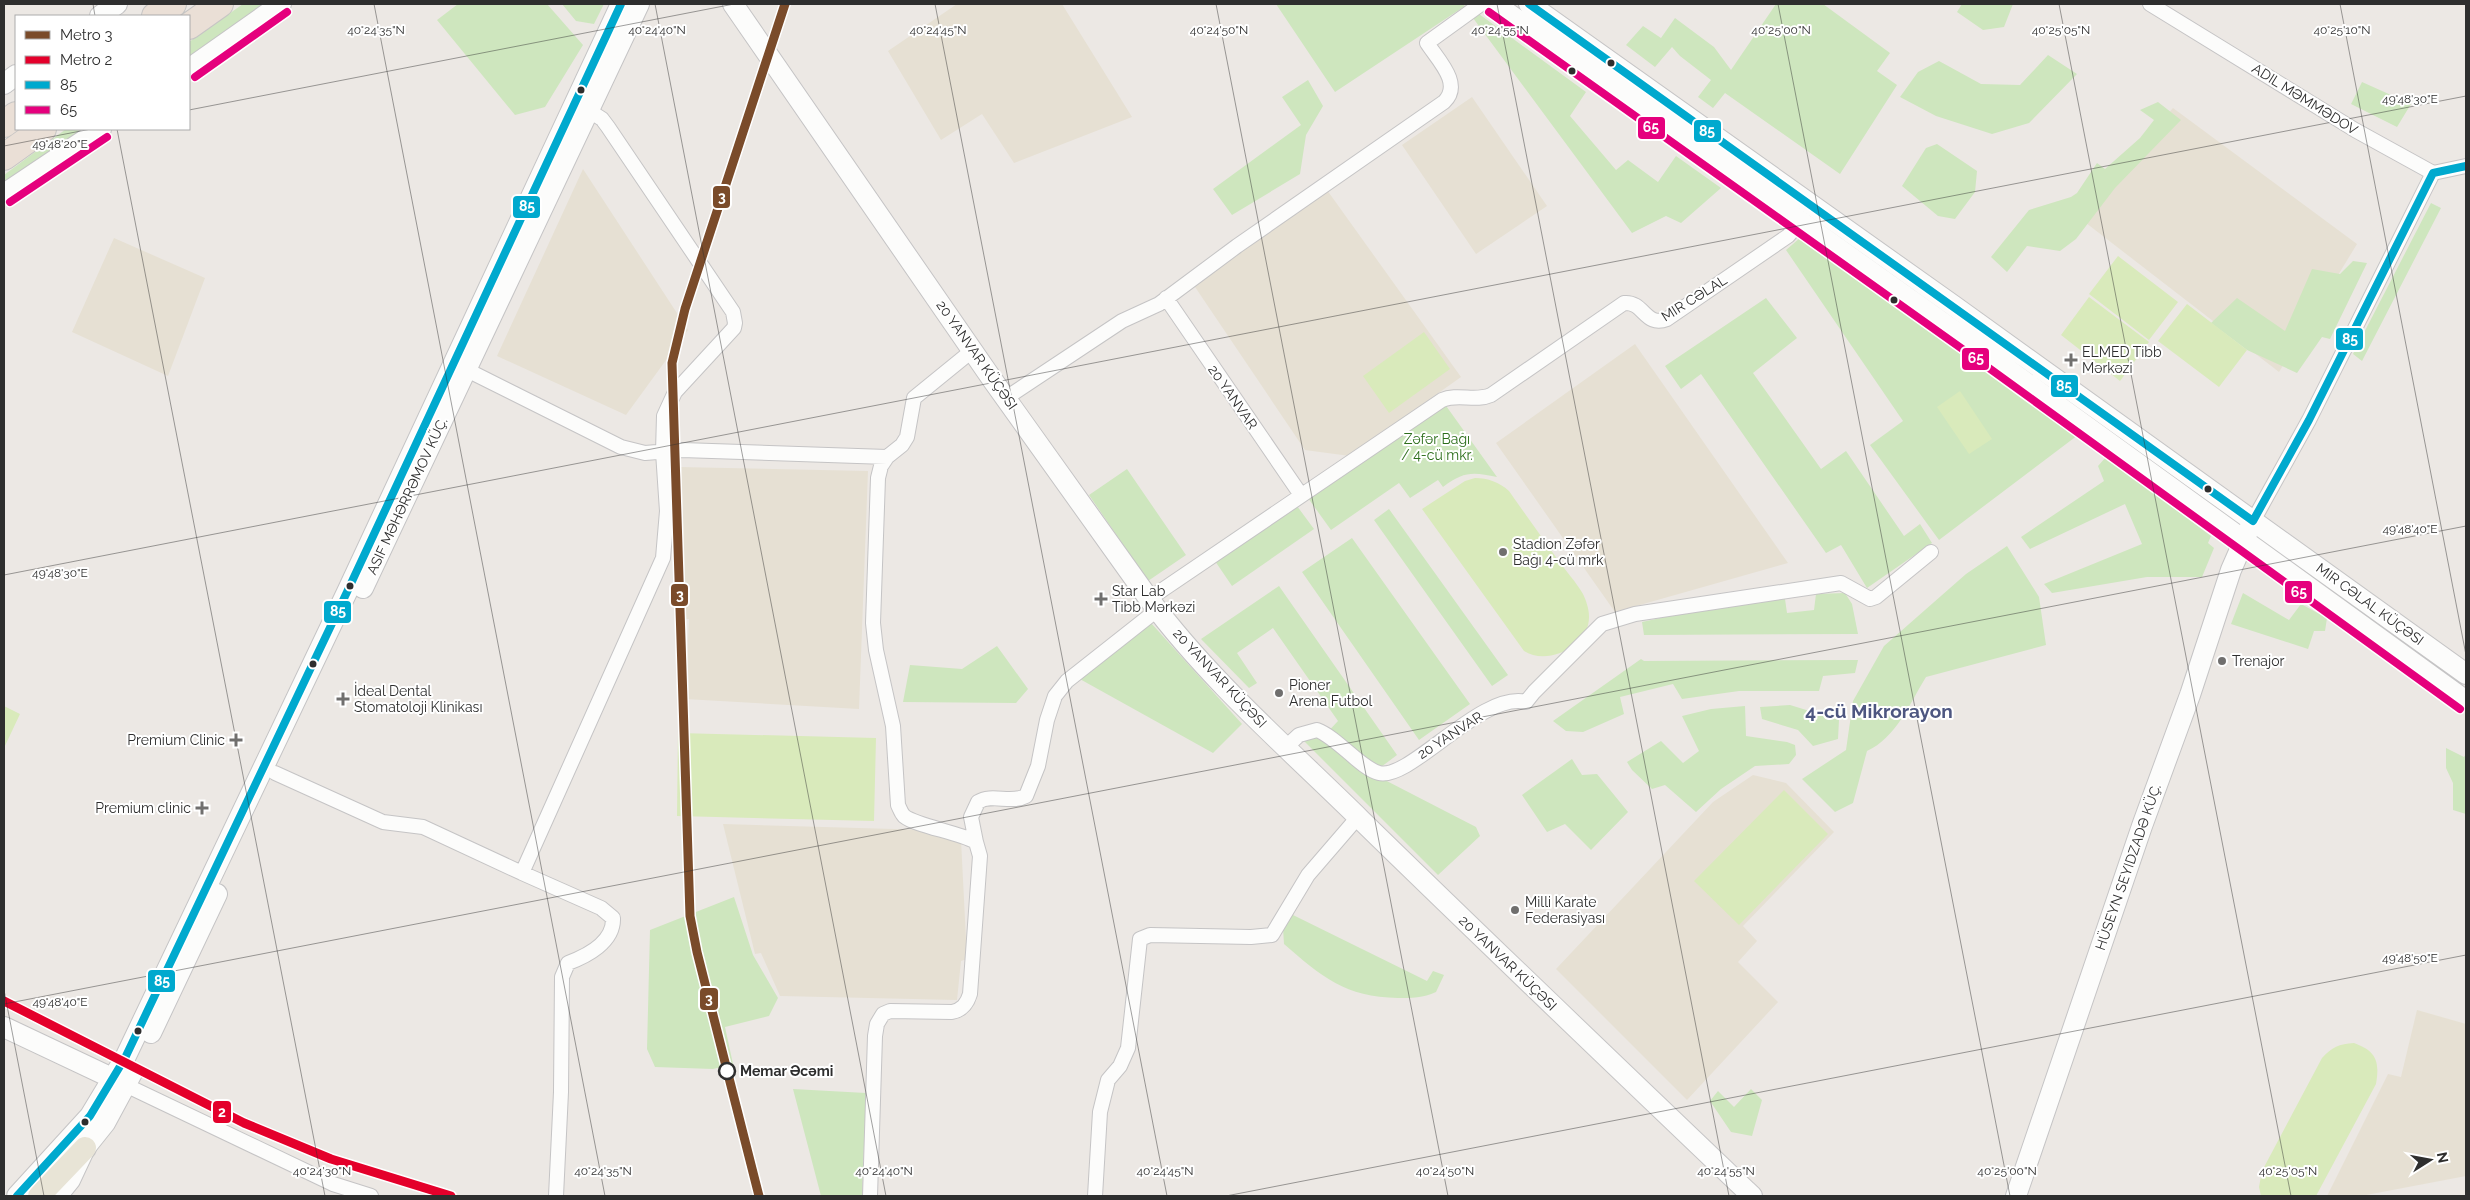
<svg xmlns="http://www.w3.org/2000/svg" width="2470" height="1200" font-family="Raleway,sans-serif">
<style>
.education{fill:#e6e0d3}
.green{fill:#cee6be}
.pitch{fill:#d9eabb}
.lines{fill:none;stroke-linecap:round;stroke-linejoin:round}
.street-casing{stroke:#c5c4c5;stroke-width:16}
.secondary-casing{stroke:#c5c4c5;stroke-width:22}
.primary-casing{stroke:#c6c5c4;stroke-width:24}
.highway-casing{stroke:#c6c5c4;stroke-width:28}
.street{stroke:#fcfcfb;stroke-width:14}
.secondary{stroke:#fcfcfb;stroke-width:20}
.primary{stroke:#e8e4d6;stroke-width:22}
.highway{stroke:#eadfd6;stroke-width:26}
.bus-1-casing{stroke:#fff;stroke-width:11}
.bus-2-casing{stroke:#fff;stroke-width:11}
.bus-1{stroke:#00a9ce;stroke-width:8}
.bus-2{stroke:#e5007d;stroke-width:8}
.metro-1-casing{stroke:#fff;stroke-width:12}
.metro-2-casing{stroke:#fff;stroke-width:12}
.metro-1{stroke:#7a4b2a;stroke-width:9}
.metro-2{stroke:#e4002b;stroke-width:9}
.ticks{fill:none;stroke:#2e2e2e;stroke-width:1;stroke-opacity:0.45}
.bus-dot{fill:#2e2e2e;stroke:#fff;stroke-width:2}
.poi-dot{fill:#706f6e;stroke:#fff;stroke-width:2}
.stop-dot{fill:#fff;stroke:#2e2e2e;stroke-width:2.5}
.labels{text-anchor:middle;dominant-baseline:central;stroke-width:4;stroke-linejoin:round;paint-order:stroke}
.street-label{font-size:14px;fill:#2e2e2e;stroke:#fff}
.poi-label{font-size:14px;fill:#2e2e2e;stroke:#fff;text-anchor:start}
.park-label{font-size:14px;fill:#2c6e1b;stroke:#fff}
.stop-label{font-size:14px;font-weight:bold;fill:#2e2e2e;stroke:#fff;text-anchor:start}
.district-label{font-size:19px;font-weight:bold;fill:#4d5680;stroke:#fff}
.ticks-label{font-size:12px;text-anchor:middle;fill:#2e2e2e;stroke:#fff;stroke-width:4;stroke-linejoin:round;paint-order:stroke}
.line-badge{stroke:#fff;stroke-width:2}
.badge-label{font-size:14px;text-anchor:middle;font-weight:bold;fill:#fff}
</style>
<rect width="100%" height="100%" fill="#ece8e4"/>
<path class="education" d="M957,4h105l70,113 -118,46 -32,-49 -41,26 -53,-89z
M1472,97l75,109 -71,48 -74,-109z
M2173,108l184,136 -78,128 -202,-156z
M583,169l105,161 -62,85 -129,-59z
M1327,190l134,187 -111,79 -45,-6 -112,-166z
M114,238l91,40 -37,98 -96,-44z
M1635,344l153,219 -173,49 -119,-169z
M678,467l190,4 -9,238 -174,-10 4,-80h-11z
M1753,775l33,8 48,49 -91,94 14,15 -19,21 40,40 -91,98 -131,-131 157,-167z
M723,824l206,6 32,10 6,119 -6,2 -4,39 -177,-4 -19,-43 -6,1z
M2417,1010l49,14v152l-105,20h-34l61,-122 13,3z"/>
<path class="green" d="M243,4h25l-79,55v-17z
M458,4h89l36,41 -38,62 -30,8 -78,-95z
M562,4h42l-10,20 -18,-3z
M1276,4h186l3,2 -130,86z
M1776,4h47l67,49 -13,18 20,14 -57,89 -115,-81 -12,15 -15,-11 13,-17 -31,-24 -8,-9 -17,20 -29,-22 17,-19 18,12 14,-20 39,29 17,23z
M1962,4h51l-9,23 -21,3 -26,-18z
M1479,14l107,78 -16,24 46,54 12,-10 30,22 18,-26 45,32 -40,35 -15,-7 -34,17 -159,-215z
M2048,55l29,19 -48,49 -37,11 -56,-18 -36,-19 18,-25 21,-11 42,23 39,1z
M1308,80l15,26 -17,29 -6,39 -68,41 -19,-26 88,-64 -19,-28z
M2362,82l49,22 -14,23 -46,-23z
M2158,102l23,18 -66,68 -39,51 -16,12 -33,-5 -20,26 -16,-15 38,-47 42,-13 6,-4 20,-30 8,6 35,-31 14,-18 -14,-10z
M66,129h21l-83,57v-11z
M1937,144l40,27 -2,21 -20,27 -17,-3 -36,-30 24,-38z
M2431,203l10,5 -79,153 -9,-7z
M1800,238l278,197 -139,105 -69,-95 33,-24 -117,-171z
M2353,261l14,2 -37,76 -8,-2 -25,36 -50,-23 -36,-27 26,-25 48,33 27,-62 28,5z
M1766,298l31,40 -44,35 68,96 25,-18 58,85 16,-12 12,19 -65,45 -26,-43 -15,8 -125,-179 -20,15 -16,-23z
M1444,403l53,74c-24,-5 -33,-6 -54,10l-5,-7 -28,18 -11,-15 -68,47 -23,-32z
M2106,457l105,79 -3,7 6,5 -12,29h-55l-95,16 -8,-9 98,-40 -17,-40 -95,45 -9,-12 83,-56 -6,-15z
M1127,469l59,86 -38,26 -59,-86z
M1297,506l17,23 -82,57 -17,-25z
M1389,509l119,166 -16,11 -118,-166z
M1352,538l118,166 -51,36 -117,-168z
M2007,546l32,51 7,48 -120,32c-16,26 -30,61 -59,74l-14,52 -18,9 -33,-33 44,-29 7,-49 31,-55 82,-72z
M1279,586l118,169 -20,15 2,7 97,50 4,9 -42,39 -134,-134 9,-3h9l16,-17 -65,-93 -36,25 20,30 -8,5 -48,-49z
M1845,593l7,11 6,30 -214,1 -2,-13 87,-19 56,-4 2,14 27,-3 2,-16z
M2243,593l46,27 12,-16 26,14 -2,13h-11l-6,18 -77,-25z
M1151,623l91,101 -29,29 -135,-75z
M997,646l31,43 -12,14 -113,-1 7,-37 52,4z
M1641,659l3,2 214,-1 -3,13 -32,3 -4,15h-80l-57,8 -9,-15 -53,13 4,17 -41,18 -17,-1 -13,-10z
M1790,705l49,15 -1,19 -25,7 -15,-16 -36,-11 -2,-12z
M1745,706l1,30 41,6 8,3 1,10 -7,9 -34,2 -34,23 -25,23 -31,-27 -13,4 -20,-19 -5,-8 34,-21 22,22 16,-12 -17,-35 29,-7z
M2446,748l18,9 2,-3v60l-13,-4v-27l-7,-15z
M1572,759l10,16 15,-1 31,38 -37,38 -26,-26 -18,8 -25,-37z
M1302,896l-9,19 134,66 6,-10 11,4 -8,17c-13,6 -24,6 -38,6 -53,-1 -76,-21 -114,-54l-1,-16z
M734,897l19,58 25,43 -9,18 -44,11 8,37 -20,5 -58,-2 -8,-18 3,-119z
M793,1089l73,4 -4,103h-41z
M1751,1089l11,11 -10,36 -21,-4 -21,-31 8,-10 16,16z"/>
<path class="pitch" d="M2118,256l60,46 -29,38 -60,-46z
M2089,297l60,45 -29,39 -59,-46z
M2187,304l60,46 -28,37 -61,-46z
M1424,332l26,37 -61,44 -26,-37z
M1960,391l32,48 -23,15 -32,-47z
M1475,478c13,0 24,4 34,13 16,23 33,46 49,69 8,11 18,22 25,34 3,6 6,15 6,22 1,31 -42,50 -65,35l-102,-142 43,-28z
M4,706l16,8 -16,34z
M678,733l198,5 -2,83 -197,-5z
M1784,790l44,44 -89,91 -45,-44z
M2354,1043c22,8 26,18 22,41l-60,112h-55l-2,-9 3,-16 60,-113c10,-11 17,-14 32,-15z"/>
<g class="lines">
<g class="street-casing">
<path id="street" d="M2150,4l205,126 78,43 33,-7
M1166,298l135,197
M467,370l154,77 24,6 37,-3 205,7
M1006,398l116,-77 37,-17 78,-58 207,-144c19,-18 -6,-42 -17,-59l54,-39
M2253,521l56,-101 124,-247
M1149,599l293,-199c16,-7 33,2 49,-5l133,-92c20,-2 21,25 43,16l121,-83 13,-15
M1286,747l13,-12 18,-5c21,8 43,38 62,43 31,8 102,-82 147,-71l8,-10 68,-68 33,-10 206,-31 29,16 6,-2 55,-45
M275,773l108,49 40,5 99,46 141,-315 4,-47 -4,-59 1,-36 11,-24 59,-64 1,-5 -2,-11 -125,-185 -6,-8 -14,-9
M976,842l-5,-25 7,-15c14,-9 33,2 48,-6l12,-30 9,-46 8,-24 12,-15 90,-71
M522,873l79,35 12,10c1,24 -26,38 -45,45l-6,14 -1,115 -5,104
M117,1081l216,103 38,12
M870,1196l5,-160 2,-12 6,-10 7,-3 62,1c10,-2 15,-8 18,-18l10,-138 -4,-14c-18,-10 -60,-16 -72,-26 -3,-3 -4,-7 -6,-11l-5,-79 -17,-76 -3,-27 5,-145 3,-12 6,-9 15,-12 5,-8 7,-39 59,-48
M1095,1196l5,-84 8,-32 12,-14 8,-18 12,-109 10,-4 101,2 21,-2 36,-60 50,-58"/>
</g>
<g class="secondary-casing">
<path id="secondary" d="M733,4l261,378 155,217c61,82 140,150 212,221 130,127 260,251 391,376
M1495,4l493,351 478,346
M1529,4l425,302 512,368
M100,16l17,-12
M189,69l92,-65
M4,84l12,-9
M4,194l97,-65
M363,588l276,-584
M4,1027l110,52
M151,1033l66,-139
M17,1196l73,-80 35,-58 222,-466 274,-588
M57,1196l13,-16 15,-32 20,-25 27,-50
M2016,1196l126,-370 48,-131 41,-125 18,-41"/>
</g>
<g class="primary-casing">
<path id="primary" d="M39,1196l46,-48"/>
</g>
<g class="highway-casing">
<path id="highway" d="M155,16l18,-12
M189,26l31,-22
M4,124l12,-9
M4,157l39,-28"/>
</g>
<use href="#street" class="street"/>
<use href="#secondary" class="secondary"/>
<use href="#primary" class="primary"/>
<use href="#highway" class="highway"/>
<g class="bus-1-casing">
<path id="bus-1" d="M1529,4l724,517 56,-101 124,-247 33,-7
M17,1196l73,-80 35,-58 222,-466 274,-588"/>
</g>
<g class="bus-2-casing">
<path id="bus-2" d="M1489,12l493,351 478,346
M195,77l92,-65
M10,202l97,-65"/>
</g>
<use href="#bus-1" class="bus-1"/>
<use href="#bus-2" class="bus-2"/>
<g class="metro-1-casing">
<path id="metro-1" d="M759,1196l-62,-244 -7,-36 -18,-553 13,-54 100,-305"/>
</g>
<g class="metro-2-casing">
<path id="metro-2" d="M4,1001l240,122 87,36 120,37"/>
</g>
<use href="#metro-1" class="metro-1"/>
<use href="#metro-2" class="metro-2"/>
</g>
<path class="ticks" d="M93,4l2,12M374,4l231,1192M655,4l231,1192M935,4l232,1192M1216,4l232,1192M1497,4l232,1192M1778,4l232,1192M2059,4l232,1192M2340,4l126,651M189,110l545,-106M117,129l208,1067M4,146l87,-17M4,575l2462,-479M4,990l40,206M4,1004l2462,-478M1226,1196l1240,-241"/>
<g class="bus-dot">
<circle cx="1611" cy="63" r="4.5"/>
<circle cx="1572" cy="71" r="4.5"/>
<circle cx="581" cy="90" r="4.5"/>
<circle cx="1894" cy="300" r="4.5"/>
<circle cx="2208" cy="489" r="4.5"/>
<circle cx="350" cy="586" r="4.5"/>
<circle cx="313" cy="664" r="4.5"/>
<circle cx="138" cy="1031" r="4.5"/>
<circle cx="85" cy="1122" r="4.5"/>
</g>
<g class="poi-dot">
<path d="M2068.5 352.5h5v5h5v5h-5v5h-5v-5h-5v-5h5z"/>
<circle cx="1503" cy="552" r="5"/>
<path d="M1098.5 591.5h5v5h5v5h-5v5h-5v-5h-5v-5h5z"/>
<circle cx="2222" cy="661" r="5"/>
<circle cx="1279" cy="693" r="5"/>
<path d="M340.5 691.5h5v5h5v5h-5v5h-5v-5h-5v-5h5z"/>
<path d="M233.5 732.5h5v5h5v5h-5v5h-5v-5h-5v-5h5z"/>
<path d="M199.5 800.5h5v5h5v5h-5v5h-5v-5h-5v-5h5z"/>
<circle cx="1515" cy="910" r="5"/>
</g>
<circle class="stop-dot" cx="727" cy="1071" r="8"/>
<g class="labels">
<g class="street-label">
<text transform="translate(2305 99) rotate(32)">ADIL MƏMMƏDOV</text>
<text transform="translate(1694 298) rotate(-32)">MIR CƏLAL</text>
<text transform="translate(977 355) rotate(55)">20 YANVAR KÜÇƏSI</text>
<text transform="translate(1233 397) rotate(55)">20 YANVAR</text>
<text transform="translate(407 496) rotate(-65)">ASIF MƏHƏRRƏMOV KÜÇ.</text>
<text transform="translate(2370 604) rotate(36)">MIR CƏLAL KÜÇƏSI</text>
<text transform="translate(1220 678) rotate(47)">20 YANVAR KÜÇƏSI</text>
<text transform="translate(1450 735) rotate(-33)">20 YANVAR</text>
<text transform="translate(2128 867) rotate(-71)">HÜSEYN SEYIDZADƏ KÜÇ.</text>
<text transform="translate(1508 963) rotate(44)">20 YANVAR KÜÇƏSI</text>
</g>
<g class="poi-label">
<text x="2082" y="352">ELMED Tibb<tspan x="2082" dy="16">Mərkəzi</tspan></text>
<text x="1513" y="544">Stadion Zəfər<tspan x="1513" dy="16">Bağı 4-cü mrk</tspan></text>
<text x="1112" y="591">Star Lab<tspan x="1112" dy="16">Tibb Mәrkәzi</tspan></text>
<text x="2232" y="661">Trenajor</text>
<text x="1289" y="685">Pioner<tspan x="1289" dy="16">Arena Futbol</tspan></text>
<text x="354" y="691">İdeal Dental<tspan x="354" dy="16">Stomatoloji Klinikası</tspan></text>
<text x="225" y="740" text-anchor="end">Premium Clinic</text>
<text x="191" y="808" text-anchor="end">Premium clinic</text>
<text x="1525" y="902">Milli Karate<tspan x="1525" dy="16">Federasiyası</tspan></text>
</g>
<g class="park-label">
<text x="1437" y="439">Zəfər Bağı<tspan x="1437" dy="16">/ 4-cü mkr.</tspan></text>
</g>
<g class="stop-label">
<text x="740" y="1071">Memar Əcəmi</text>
</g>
<g class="district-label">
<text x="1879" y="711">4-cü Mikrorayon</text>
</g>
</g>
<g class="ticks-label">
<text x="376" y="34">40°24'35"N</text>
<text x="657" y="34">40°24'40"N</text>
<text x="938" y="34">40°24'45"N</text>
<text x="1219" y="34">40°24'50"N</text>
<text x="1500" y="34">40°24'55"N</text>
<text x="1781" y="34">40°25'00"N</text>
<text x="2061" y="34">40°25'05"N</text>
<text x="2342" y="34">40°25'10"N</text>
<text x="2410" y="103">49°48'30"E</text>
<text x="60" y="148">49°48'20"E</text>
<text x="2410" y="533">49°48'40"E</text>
<text x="60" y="577">49°48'30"E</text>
<text x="2410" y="962">49°48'50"E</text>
<text x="60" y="1006">49°48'40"E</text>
<text x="322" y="1175">40°24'30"N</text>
<text x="603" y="1175">40°24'35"N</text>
<text x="884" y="1175">40°24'40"N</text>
<text x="1165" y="1175">40°24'45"N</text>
<text x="1445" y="1175">40°24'50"N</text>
<text x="1726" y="1175">40°24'55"N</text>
<text x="2007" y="1175">40°25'00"N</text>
<text x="2288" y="1175">40°25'05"N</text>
</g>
<g class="line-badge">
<rect x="1637" y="116" width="29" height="24" rx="5" fill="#e5007d"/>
<rect x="1693" y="119" width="29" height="24" rx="5" fill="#00a9ce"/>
<rect x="712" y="185" width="19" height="24" rx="5" fill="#7a4b2a"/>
<rect x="512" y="195" width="29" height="24" rx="5" fill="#00a9ce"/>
<rect x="2335" y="327" width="29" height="24" rx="5" fill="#00a9ce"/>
<rect x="1961" y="347" width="29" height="24" rx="5" fill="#e5007d"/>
<rect x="2050" y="374" width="29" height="24" rx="5" fill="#00a9ce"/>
<rect x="2284" y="580" width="29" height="24" rx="5" fill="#e5007d"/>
<rect x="670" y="583" width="19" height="24" rx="5" fill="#7a4b2a"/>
<rect x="323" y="600" width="29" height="24" rx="5" fill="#00a9ce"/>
<rect x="147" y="969" width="29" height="24" rx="5" fill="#00a9ce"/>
<rect x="699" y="987" width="20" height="24" rx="5" fill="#7a4b2a"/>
<rect x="212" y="1100" width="20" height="24" rx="5" fill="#e4002b"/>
</g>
<g class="badge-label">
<text x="1651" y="132">65</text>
<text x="1707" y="136">85</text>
<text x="722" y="202">3</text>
<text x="527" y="211">85</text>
<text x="2350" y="344">85</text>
<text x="1976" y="363">65</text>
<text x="2064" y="391">85</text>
<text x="2299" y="597">65</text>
<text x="680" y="600">3</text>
<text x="338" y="616">85</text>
<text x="162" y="986">85</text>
<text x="709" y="1004">3</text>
<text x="222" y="1117">2</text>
</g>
<rect width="2470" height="1200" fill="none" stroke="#2e2e2e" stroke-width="10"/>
<rect x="15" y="15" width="175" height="115" fill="#ffffff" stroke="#ababab"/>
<rect x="25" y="31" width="25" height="8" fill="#7a4b2a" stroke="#ababab"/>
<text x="60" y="40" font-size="15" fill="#2e2e2e">Metro 3</text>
<rect x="25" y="56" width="25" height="8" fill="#e4002b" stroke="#ababab"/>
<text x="60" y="65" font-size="15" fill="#2e2e2e">Metro 2</text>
<rect x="25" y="81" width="25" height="8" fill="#00a9ce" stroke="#ababab"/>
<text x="60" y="90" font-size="15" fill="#2e2e2e">85</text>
<rect x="25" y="106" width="25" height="8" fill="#e5007d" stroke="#ababab"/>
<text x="60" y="115" font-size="15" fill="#2e2e2e">65</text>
<g transform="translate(2430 1160) rotate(79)" stroke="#ffffff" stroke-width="4" paint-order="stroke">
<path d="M0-4L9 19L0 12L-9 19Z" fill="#2e2e2e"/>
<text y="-8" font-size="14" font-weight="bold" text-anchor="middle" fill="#2e2e2e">N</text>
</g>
</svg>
